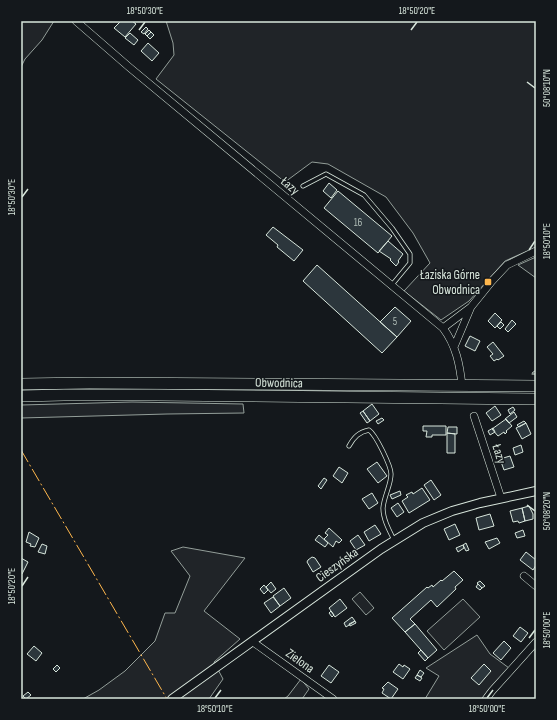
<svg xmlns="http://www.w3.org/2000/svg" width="557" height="720" font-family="'Sofia Sans Condensed',sans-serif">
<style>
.green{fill:#202428;stroke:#939e99}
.building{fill:#2c363c;stroke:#d8e6dc}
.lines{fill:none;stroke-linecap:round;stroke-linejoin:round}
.service-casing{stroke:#d8e6dc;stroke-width:5}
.minor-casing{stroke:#d8e6dc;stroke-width:8}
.tertiary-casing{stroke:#d8e6dc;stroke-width:10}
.primary-casing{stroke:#d8e6dc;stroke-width:12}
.service{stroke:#14181c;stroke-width:3.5}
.minor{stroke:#14181c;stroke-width:7}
.tertiary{stroke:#14181c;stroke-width:8}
.primary{stroke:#14181c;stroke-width:11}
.fence{stroke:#d8e6dc;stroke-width:1;stroke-dasharray:5 2;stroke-linecap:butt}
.power{stroke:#ffb74d;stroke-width:1;stroke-dasharray:14 3 2 3;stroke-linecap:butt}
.ticks{fill:none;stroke:#d8e6dc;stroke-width:1.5}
.poi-dot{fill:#ffb74d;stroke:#14181c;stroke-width:1.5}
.labels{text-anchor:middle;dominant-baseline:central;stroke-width:3;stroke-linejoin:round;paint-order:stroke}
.number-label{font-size:11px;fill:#adbab4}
.street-label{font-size:13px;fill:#d8e6dc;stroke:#14181c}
.poi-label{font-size:13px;fill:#d8e6dc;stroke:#14181c;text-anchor:end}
.neatline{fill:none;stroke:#d8e6dc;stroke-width:1.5}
.ticks-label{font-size:10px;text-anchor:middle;fill:#d8e6dc}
</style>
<rect width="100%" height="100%" fill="#14181c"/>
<path class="green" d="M21,21h33l-12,19 -17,19 -4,8z
M166,21h370v226l-31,14 -36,40 -28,19 -37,-29 26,-28 -17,-30 -27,-36 -58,-33 -16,-2 -27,20 -129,-103 18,-24 -1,-12z
M536,257v21l-18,-13z
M132,402l111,2 1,9 -77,1 -146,4v-13z
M183,547l62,11 -41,53 36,28 -26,23 9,17 -14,20h-126l16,-9 26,-19 30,-30 10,-28h10l15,-37 -19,-25z
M360,592l14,16 -8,7 -14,-16z
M463,599l17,18 -36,33 -17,-19z
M477,635l13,19 19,14 -20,21 -7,10h-57l14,-23 -13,-8z
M301,679l8,10 -7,10h-18l4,-3z"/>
<path class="building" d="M121,21h11l4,3 -11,13 -11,-9z
M146,27l2,2 -4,5 -3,-2z
M149,30l2,2 -4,4 -2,-2z
M151,32l3,3 -4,4 -3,-3z
M130,33l8,7 -4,5 -9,-7z
M148,43l11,10 -7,8 -11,-10z
M329,183l8,7 -6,8 -8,-7z
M338,191l54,45 -14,17 -54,-45z
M273,227l30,23 -9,11 -17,-14 1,-2 -12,-10z
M388,241l15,13 -5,7 1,1 -3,4 -6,-6 1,-1 -12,-8z
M317,265l80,72 -15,16 -79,-72z
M395,307l16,14 -14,16 -17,-15z
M495,313l7,7 -7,8 -7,-7z
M512,320l4,4 -8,8 -3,-3z
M501,322l3,3 -4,4 -3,-3z
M470,336l10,5 -5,10 -10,-5z
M493,342l11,14 -6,4 -1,-1 -3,2 -4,-5 3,-2 -6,-7z
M372,404l7,10 -9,7 -7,-10z
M495,406l6,9 -9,6 -6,-8z
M513,407l2,3 -5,4 -2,-4z
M363,411l7,10 -3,2 -7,-10z
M514,412l3,5 -8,6 -4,-4z
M382,418l2,2 -6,4 -2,-3z
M506,419l6,7 -6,5 1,1 -2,2 -1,-2 -6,4 -6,-7z
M524,421l2,2 -7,4 -2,-2z
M526,423l5,11 -9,5 -6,-11z
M423,426h23v9h-14v2h-6l1,-6h-4z
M448,427h9v7l-10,-1z
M493,428l2,4 -5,3 -2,-4z
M447,433l8,1v19h-8z
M521,445l2,7 -8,3 -2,-7z
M510,456l4,11 -10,3 -4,-11z
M377,462l10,14 -9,7 -11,-14z
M339,467l9,6 -6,10 -9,-7z
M324,478l3,2 -6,9 -3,-3z
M431,480l10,15 -7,5 -10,-15z
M422,488l8,12 -21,13 -7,-12 6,-4 -2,-2 6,-3 1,2z
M400,491l1,4 -9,4 -2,-4z
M372,493l6,10 -9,6 -7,-10z
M398,503l6,9 -7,5 -6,-9z
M529,506l4,8v5l-8,2 -3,-13z
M522,508l3,13 -6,2 -1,-2 -5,1 -3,-11z
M490,514l4,12 -15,4 -3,-12z
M455,524l5,11 -11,5 -5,-11z
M375,525l6,9 -12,7 -5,-9z
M329,528l13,12 -3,3 -3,-2 -3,6 -9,-8 4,-4 -3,-2z
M523,530l2,6 -8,2 -2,-5z
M29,532l10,6 -4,9 -5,-1 1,-2 -5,-2z
M319,535l9,8 -3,4 -10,-7z
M358,535l7,10 -9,5 -6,-9z
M497,538l3,5 -11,6 -4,-7z
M466,543l3,7 -3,1 -3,-6z
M42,544l5,2 -2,8 -7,-2z
M463,545l1,3 -6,4 -2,-4z
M526,552l10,8v5l-3,5 -13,-10z
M312,557l3,1 6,9 -8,5 -6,-10 1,-2z
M21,558l7,4 -6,12h-1z
M454,571l9,9 -8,7 1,2 -19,18 -6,-7 -21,19 5,5 -10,8 -13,-14 35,-31 1,1 4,-3 1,2 8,-7 1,1z
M480,581l5,5 -3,2 -5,-5z
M271,582l5,7 -5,4 -5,-6z
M478,584l4,4 -2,2 -4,-3z
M264,585l4,5 -4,4 -4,-5z
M284,588l7,10 -11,8 -7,-10z
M273,597l7,9 -9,7 -7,-10z
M340,599l7,9 -12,9 -6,-9z
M331,611l3,4 -2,2 -3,-4z
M352,617l3,4 -9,6 -2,-4z
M355,621l1,2 -6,3 -1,-2z
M415,624l22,26 -9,8 -23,-26z
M520,627l8,6 -7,9 -8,-6z
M504,641l7,7 -10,12 -8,-7z
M34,646l8,7 -6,8 -9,-7z
M421,650l7,8 -3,3 -7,-8z
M399,664l4,3 1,-2 6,4 -7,10 -10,-7z
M484,664l7,7 -12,14 -8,-7z
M57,665l3,3 -4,4 -3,-3z
M329,665l10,7 -8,11 -10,-7z
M420,670l4,3 -3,4 -4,-2z
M417,675l5,3 -2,3 -5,-3z
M388,682l10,7 -7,10 -9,-6 2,-4 -2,-1z
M28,692l3,3 -5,4 -3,-3z"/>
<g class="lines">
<g class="service-casing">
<path id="service" d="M303,186l23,-12 38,21 28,33 18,26v9l-19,23
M349,446c5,-9 10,-14 20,-16 7,5 22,36 22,44 0,11 -7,22 -8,34 0,11 6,22 11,32"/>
</g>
<g class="minor-casing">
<path id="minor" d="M76,21l53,46 314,261c13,17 17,37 19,58
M443,328l28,-21
M454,347l17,-40 21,-26 15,-16 29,-14
M474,416l27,82
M524,576l12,10
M253,642l80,57
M486,699l6,-8 44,-49"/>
</g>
<g class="tertiary-casing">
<path id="tertiary" d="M172,699l209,-150 42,-26 29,-12 28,-8 56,-12"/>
</g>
<g class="primary-casing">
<path id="primary" d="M21,384l68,-1 447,3
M21,396l43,-1h92l380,4"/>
</g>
<use href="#service" class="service"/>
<use href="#minor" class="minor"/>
<use href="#tertiary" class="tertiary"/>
<use href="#primary" class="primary"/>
<path class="fence" d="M536,370l-5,4h5"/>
<path class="power" d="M21,450l146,249"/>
</g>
<path class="ticks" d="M139,30l6,-8M411,30l6,-8M527,82l8,6M22,197l6,-8M529,250l6,-9M527,505l8,6M22,586l6,-9M529,638l6,-8M215,698l6,-8M487,698l6,-8"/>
<rect class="poi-dot" x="484" y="278" width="8" height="8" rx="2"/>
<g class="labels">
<g class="number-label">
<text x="358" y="222">16</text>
<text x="395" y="321">5</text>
</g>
<g class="street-label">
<text transform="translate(290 186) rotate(40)">Łazy</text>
<text transform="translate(279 383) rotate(1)">Obwodnica</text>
<text transform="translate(499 454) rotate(73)">Łazy</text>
<text transform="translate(337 565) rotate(-36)">Cieszyńska</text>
<text transform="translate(300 661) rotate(36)">Zielona</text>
</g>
<g class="poi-label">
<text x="480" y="275">Łaziska Górne<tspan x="480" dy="15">Obwodnica</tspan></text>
</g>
</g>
<rect width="557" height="720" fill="none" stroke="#14181c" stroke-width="44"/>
<rect x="22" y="22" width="513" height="676" class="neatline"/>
<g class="ticks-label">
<text x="145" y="14">18°50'30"E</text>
<text x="417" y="14">18°50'20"E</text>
<text transform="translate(546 88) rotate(-90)" y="4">50°08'10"N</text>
<text transform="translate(11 197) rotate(-90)" y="4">18°50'30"E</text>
<text transform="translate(546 241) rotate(-90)" y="4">18°50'10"E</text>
<text transform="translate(546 511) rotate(-90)" y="4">50°08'20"N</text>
<text transform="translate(11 586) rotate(-90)" y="4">18°50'20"E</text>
<text transform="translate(546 630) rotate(-90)" y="4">18°50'00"E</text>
<text x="215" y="712">18°50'10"E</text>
<text x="487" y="712">18°50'00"E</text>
</g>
</svg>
